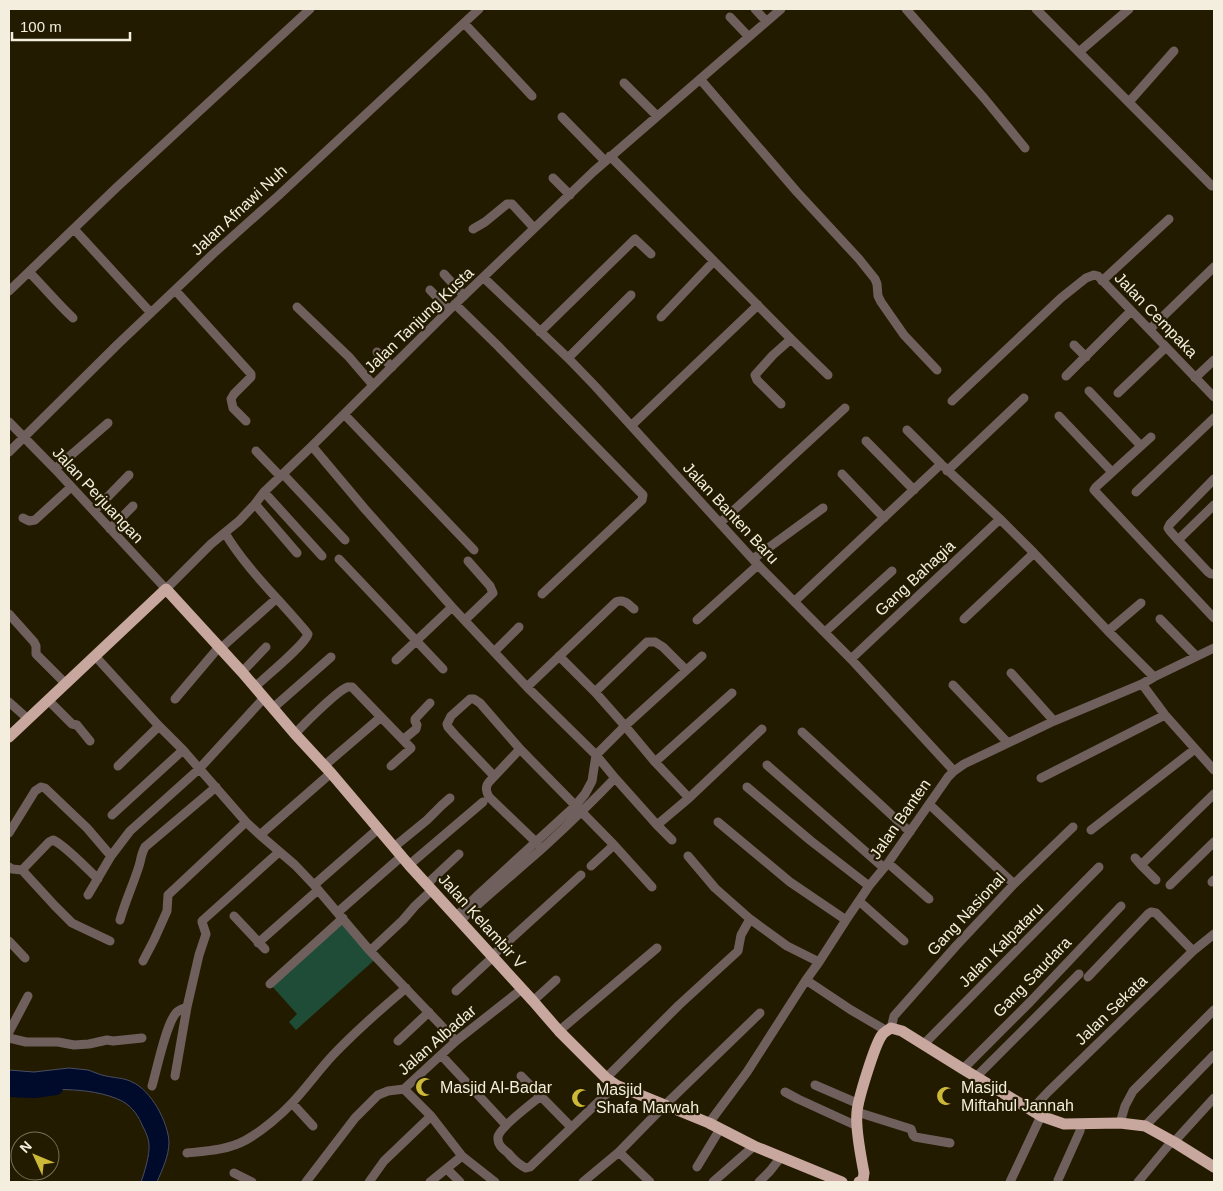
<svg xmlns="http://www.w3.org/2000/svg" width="1223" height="1191" font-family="Arial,sans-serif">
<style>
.green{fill:#1e4c36}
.water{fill:#000a2b;stroke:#494e60}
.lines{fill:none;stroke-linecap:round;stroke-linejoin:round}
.river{stroke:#000a2b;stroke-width:14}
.minor{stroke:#70605d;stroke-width:9}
.major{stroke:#c8a79f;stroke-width:11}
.labels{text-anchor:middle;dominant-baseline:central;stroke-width:4.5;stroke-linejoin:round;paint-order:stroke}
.street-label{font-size:16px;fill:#f3eedd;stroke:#231b00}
.poi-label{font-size:16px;fill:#f3eedd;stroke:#231b00;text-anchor:start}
</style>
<rect width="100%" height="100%" fill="#231b00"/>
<path class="green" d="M346,917l34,38 -84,75 -7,-8 8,-8 -26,-29z"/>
<path class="water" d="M69,1068c6,1 13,1 19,2 6,2 12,5 18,6 9,2 19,2 26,6 19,8 36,40 37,60 0,14 -7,28 -12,40h-16c3,-8 9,-28 8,-37 0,-5 -3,-13 -6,-18 -4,-10 -10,-20 -21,-26 -33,-16 -78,-11 -113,-10v-21l25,2z"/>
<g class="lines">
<path class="river" d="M9,1090l26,1 21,-3"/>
<path class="minor" d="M755,9l11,12
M906,9l78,89 41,50
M1036,9l176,177
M730,17l18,19
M464,23l68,73
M1079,52l50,-43
M700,79l97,113 62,67 16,20 2,5 1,12 3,6 23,33 33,35
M624,83l33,33
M1129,102l45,-51
M562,117l43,44
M610,156l181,183 -18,16 -18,20 2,5 24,24
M553,178l17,17
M74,229l77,84
M473,229l12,-7 22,-18h5l22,24
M29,272c15,15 28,31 44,46
M444,274l20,22
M484,278l84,80 27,28 163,179 93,94 103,112
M1102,281l67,-62
M175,290l76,84v3l-17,17 -3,5 2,9 13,13
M430,290l19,20
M9,291l107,-103 194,-179
M455,304l43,42 145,149 -1,5 -100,94
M297,307l52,50 24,28
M661,317l53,-56
M1150,329l64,-62
M540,332l95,-93 16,15
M791,339l37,36
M1074,345l12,12
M377,352l15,15
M568,358l63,-63
M1066,376l65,-65
M1195,378l19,-18
M1089,391l52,55 -45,41 -2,3 120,128
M1118,393l48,-46
M952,401l109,-103 25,-20 8,-3 4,1 116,121
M344,414l130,136
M1059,416l53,56
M9,422l46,47 111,120 45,-45 28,-23 16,-17 9,-12 48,-46 137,-136 144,-138 188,-163
M632,425l126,-120
M907,430l34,34
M866,441l48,49
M312,446l52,62 88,99 75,80 69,68 19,23
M1141,446l10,-9
M256,451l24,25
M9,452l109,-108 96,-91 64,-57 201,-187
M55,469l53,-46
M947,471l77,-73
M283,474l62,66
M842,474l42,44
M264,492l58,64
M1136,492l78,-74
M255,504l42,49
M1214,505l-36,35 30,32 3,2h3
M94,511l35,-36
M23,518l6,3 6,-1 36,-33
M720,523l125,-115
M110,529l23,-23
M225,533c22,37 56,68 83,101 -3,11 -43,43 -53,53
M1178,540l-8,-9 -2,-3 2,-4 44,-45
M339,559l104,110
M753,559l70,-51
M795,601l146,-137 59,55 34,34 74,78 46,46
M9,614l25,28 2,4v8l29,29
M964,619l70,-66
M1160,619l36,37
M465,620l28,-27 -3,-7 -22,-25
M697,620l61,-55
M1108,631l33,-28
M825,632l67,-61
M221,648l55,-49
M494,652l25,-25
M95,656l64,70 24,24 63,72 14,13 35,30 19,20 56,66 86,90
M851,659l149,-140
M396,660l56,-53
M242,672l24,-25
M1011,673l43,48
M1142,684l23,31 49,55
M953,685l55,58
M527,687l89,-85c8,-3 12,2 18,7
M595,692l52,-50h8l8,5 23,23
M175,699l44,-52
M48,700l24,24 5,1 13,16
M9,702l19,17
M273,708l58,-51
M802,732l108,100
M295,734c8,-9 44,-45 53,-47 1,0 2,0 4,0l57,59 2,2 -2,2 -18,16
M404,739l12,-10 1,-4 -2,-4v-2l15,-16
M520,749l-31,33c-4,5 -3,9 0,15l50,48
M655,762l77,-69
M767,765l117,103
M118,766l41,-40
M324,766l57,-49
M494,776l-39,-41 -7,-8 -1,-3 4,-8 19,-17h4l6,4 40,46 94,96 38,42
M1041,778l124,-63
M747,787l64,54 58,45
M689,798l-34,-36 -30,-36 77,-70
M929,804l85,80
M112,815l71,-65
M718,822l72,60 56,38
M657,825l15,15
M1091,830l104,-81
M9,833l26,-42 6,-4 4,1 42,40 24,28
M260,835l71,-62
M394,847l33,-27 15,-15 8,-7
M688,856l27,32 35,31 37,27 32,16
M1135,858l6,7 73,-71
M888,863l41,36
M409,865l74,-63
M1141,865l15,15
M591,866l23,-21
M9,867l3,2 10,1 33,36 17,17 38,18
M22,870l27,-28 4,-2c12,5 34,29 45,39
M1212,882l2,-2
M427,884l32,-30
M314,885l64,-56
M1170,885l44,-43
M88,895l23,-39 19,-25 69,-62 65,-71
M859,901l45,40
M338,912l64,-56
M234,916l31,33
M456,917l23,-23 96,-88 10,-12 7,-13 4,-26 29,-29 -30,-34 -36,-36
M120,920c5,-18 13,-35 19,-54 2,-6 2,-12 6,-19l71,-60
M460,921c27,-26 56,-49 84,-74 24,-22 48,-45 71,-69l42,47 32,-27 73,-69
M9,941l16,17
M258,943l60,-53
M370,951l33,-31 12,-14 17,-16
M492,956l89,-81
M143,961l11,-21 13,-29 1,-16 78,-73
M1088,977l60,-63 3,-2 5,1 37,38
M806,980l45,30 36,21
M270,984l73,-66
M456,991l37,-34
M533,1001l23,-21
M891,1028l3,-12 62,-70 58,-62 59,-57
M559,1031l98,-83
M9,1032l19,-36
M9,1038l17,4h32l16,3 15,-1 18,-4 6,1 29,-3
M398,1041l31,-29
M924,1044l175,-177
M441,1055l65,70
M963,1069l67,-67 91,-96
M175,1076l12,-69 12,-52 7,-21 -4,-12v-1l77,-69
M521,1076l50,51
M976,1077l103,-103
M606,1078l73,-73 59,-54 3,-16 9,-16
M815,1085l44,19
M152,1086c5,-17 14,-62 24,-73 3,-4 7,-4 11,-6
M404,1089l52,-48 66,-52
M404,1089l27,27 31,40 33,26
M785,1092l13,7 59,27
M541,1096c-9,7 -42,32 -43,41 -1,8 5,12 10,16 5,6 11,12 18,15l4,-1 86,-82
M292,1103l21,23
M1031,1110l17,-18 145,-141 21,-17
M857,1112l54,17 2,6 2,2 35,6
M709,1123l38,-51 59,-92 13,-18 27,-42 23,-34 19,-23 60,-86 6,-6 10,-7 90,-43 88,-37 12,-7 60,-29
M1120,1123l5,-17 8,-15 81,-81
M1145,1126l69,-71
M1174,1142l40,-44
M619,1152l31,30
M187,1153c20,-2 41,-3 59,-13 16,-9 35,-25 47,-38 14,-15 26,-32 40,-47 23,-24 48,-46 73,-67
M697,1167l23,-38
M447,1169l13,13
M234,1173l18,9
M1058,1180l22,-49 1,-7
M306,1182l49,-64 23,-23 10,-4 16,-2
M369,1182l15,-21 47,-45
M430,1182l32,-26
M583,1182l36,-30 46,-47 95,-92
M713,1182l41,-36
M759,1182l11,-11 11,-14
M1010,1182l31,-66
M1138,1182l34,-41"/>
<path class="major" d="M9,737l157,-148 76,83 53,62 36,39 78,92 124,136 26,30 47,47 10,7 93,38 45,23 88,36
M859,1182l4,-2 1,-7c-3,-17 -9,-44 -7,-61 1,-13 18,-68 25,-77 2,-3 6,-5 9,-7l11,3 61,38 78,47 23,8 56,-1 25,3 29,16 40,25"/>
</g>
<defs>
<g id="mosque-bare" transform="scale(1.5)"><path d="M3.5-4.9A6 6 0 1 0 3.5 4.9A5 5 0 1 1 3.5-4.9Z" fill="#ccb938" stroke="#231b00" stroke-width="2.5" paint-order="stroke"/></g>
</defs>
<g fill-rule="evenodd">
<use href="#mosque-bare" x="425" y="1087"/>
<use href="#mosque-bare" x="946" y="1096"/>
<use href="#mosque-bare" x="581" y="1098"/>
</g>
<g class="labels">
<g class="street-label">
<text transform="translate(239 210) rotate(-43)">Jalan Afnawi Nuh</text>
<text transform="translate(1156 315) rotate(46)">Jalan Cempaka</text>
<text transform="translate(419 320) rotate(-44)">Jalan Tanjung Kusta</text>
<text transform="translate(98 495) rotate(47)">Jalan Perjuangan</text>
<text transform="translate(731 513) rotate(47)">Jalan Banten Baru</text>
<text transform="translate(915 578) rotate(-43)">Gang Bahagia</text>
<text transform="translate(900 819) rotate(-55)">Jalan Banten</text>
<text transform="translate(966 914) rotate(-47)">Gang Nasional</text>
<text transform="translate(482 921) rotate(48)">Jalan Kelambir V</text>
<text transform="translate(1001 945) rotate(-45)">Jalan Kalpataru</text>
<text transform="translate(1032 977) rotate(-46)">Gang Saudara</text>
<text transform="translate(1111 1010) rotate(-44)">Jalan Sekata</text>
<text transform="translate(437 1040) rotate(-41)">Jalan Albadar</text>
</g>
<g class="poi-label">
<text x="440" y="1087">Masjid Al-Badar</text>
<text x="961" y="1087">Masjid<tspan x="961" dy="18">Miftahul Jannah</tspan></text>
<text x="596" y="1089">Masjid<tspan x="596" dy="18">Shafa Marwah</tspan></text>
</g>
</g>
<rect width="1223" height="1191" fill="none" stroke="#f3eedd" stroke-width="20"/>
<g transform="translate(35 1156) rotate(314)"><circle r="24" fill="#231b00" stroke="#766f58"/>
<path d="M0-4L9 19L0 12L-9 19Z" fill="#ccb938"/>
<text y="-8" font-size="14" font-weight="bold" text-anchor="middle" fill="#f3eedd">N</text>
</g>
<path d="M12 32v8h118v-8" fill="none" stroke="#f3eedd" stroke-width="2.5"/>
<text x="20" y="32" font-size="15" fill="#f3eedd" stroke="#231b00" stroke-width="4" paint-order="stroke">100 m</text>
</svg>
